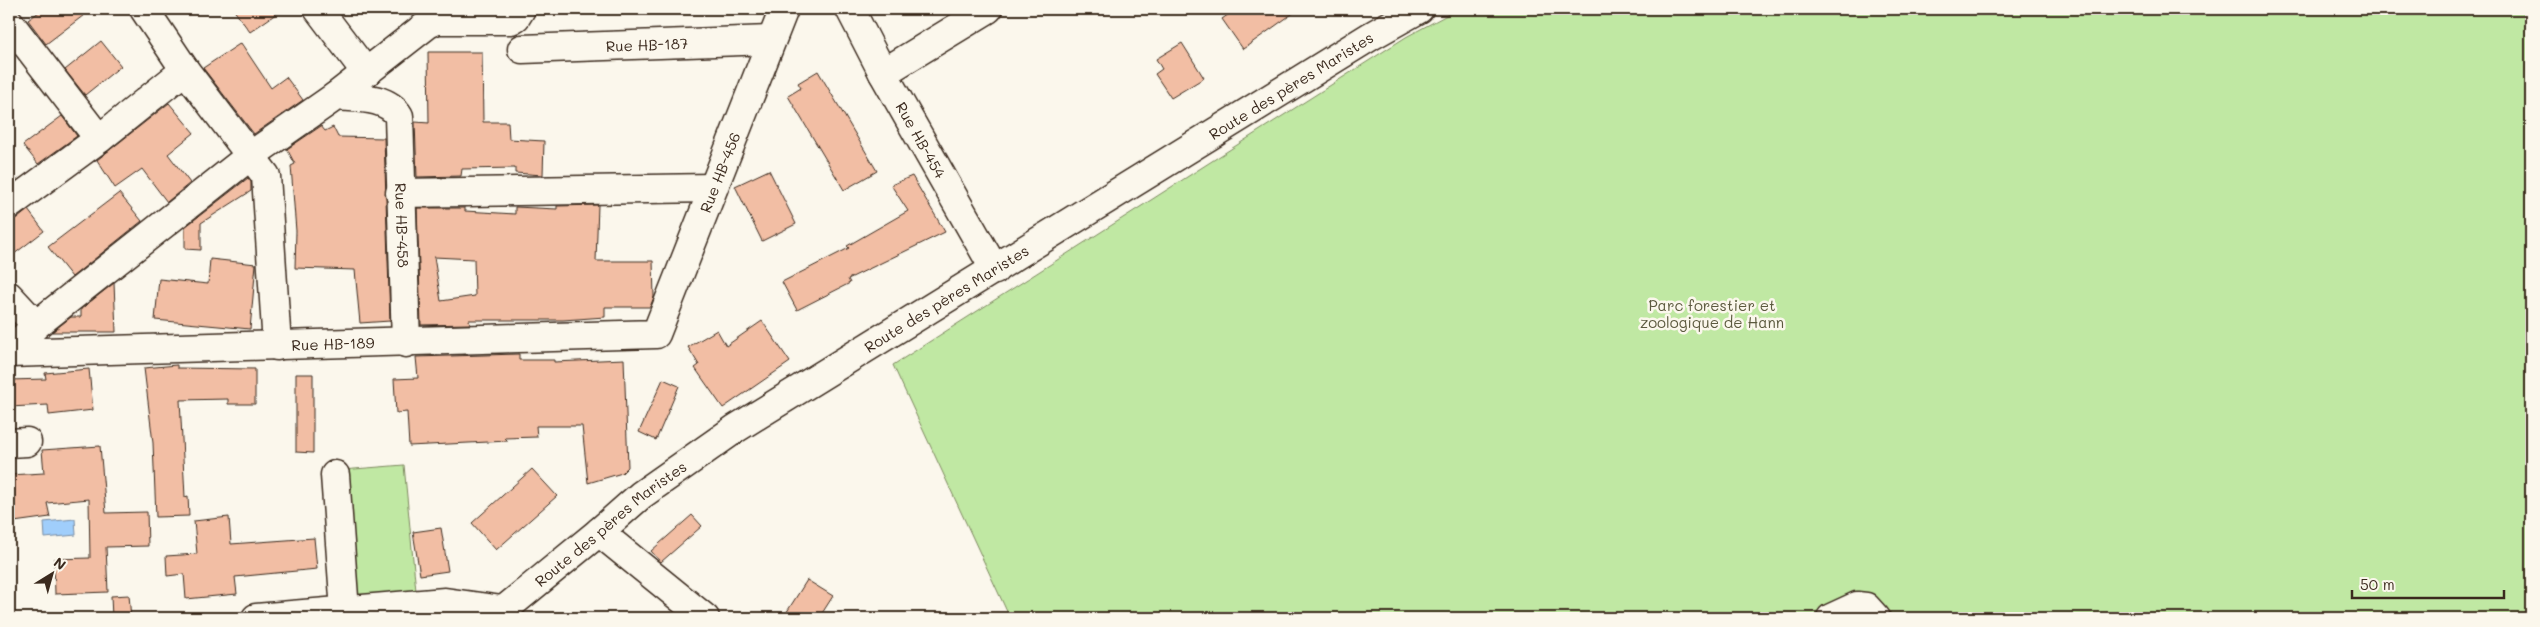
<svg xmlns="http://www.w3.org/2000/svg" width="2540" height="627" font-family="Mali,sans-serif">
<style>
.green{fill:#c0e8a3;stroke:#7e8960}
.water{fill:#a0cefb;stroke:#788ca3}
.building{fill:#f2bea4;stroke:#3b2a1e;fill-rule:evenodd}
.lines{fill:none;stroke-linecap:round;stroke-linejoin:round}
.minor-casing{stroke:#3b2a1e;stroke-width:31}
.minor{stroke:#fbf7ec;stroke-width:28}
.labels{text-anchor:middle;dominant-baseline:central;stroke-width:5;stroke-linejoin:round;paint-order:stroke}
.street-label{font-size:15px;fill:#3b2a1e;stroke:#fbf7ec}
.park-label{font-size:15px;fill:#5c5a3f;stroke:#fbf7ec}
</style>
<rect width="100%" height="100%" fill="#fbf7ec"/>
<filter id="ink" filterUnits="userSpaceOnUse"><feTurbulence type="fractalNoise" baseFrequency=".02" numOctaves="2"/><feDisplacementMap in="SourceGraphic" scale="10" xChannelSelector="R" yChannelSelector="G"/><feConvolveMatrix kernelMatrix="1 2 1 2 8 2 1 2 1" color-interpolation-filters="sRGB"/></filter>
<g filter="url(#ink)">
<path class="green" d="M1458,9h1073v609h-1521l-117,-253 513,-328z
M404,465l12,126 -63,5 -11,-126z"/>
<path class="water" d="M75,519l1,16 -31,3 -1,-16z"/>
<path class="building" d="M43,9h49l-46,35 -18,-24z
M233,9h50l-33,23z
M1236,9h63l-56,40 -21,-30z
M101,41l20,25 -36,29 -20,-25z
M241,43l30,45 15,-11 17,23 -49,34 -51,-66z
M1182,43l22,35 -33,20 -16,-24 7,-5 -6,-10z
M428,52h54l1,70h25l1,17 35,2 -1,34 -28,-2v-5l-53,1 -1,7 -44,1 -2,-55 14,1z
M818,71l59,100 -33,19 -56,-94 13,-8 -3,-5z
M169,103l25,30 -26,21 22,29 -23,19 -25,-33 -27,19 -18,-28z
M62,116l15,20 -39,28 -15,-19z
M321,126l4,5 8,-4 5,10 46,1 6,183 -30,2 -5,-53 -60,-2 1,-37 -5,-65 4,-2 -8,-15z
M769,170l27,54 -34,17 -27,-55z
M912,176l33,56 -97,47 2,4 -53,27 -15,-28 67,-34 -2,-2 61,-35 -17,-26z
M248,178l3,4v9l-50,32v27l-16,-1v-22z
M119,193l23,28 -70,56 -24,-30z
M598,205l-2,56h57l1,36 -4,10h-45v10l-42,3h-94l1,4 -49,1 -4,-117h48v3l50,3v-7l42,2v-3zM434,257l40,2 1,37 -34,5z
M28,210l16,21 -35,27v-38l9,-2z
M210,259l46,5 -6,65 -95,-9 4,-41 49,5z
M114,283l2,49h-64l19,-15h10v-8z
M762,321l28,41 -67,46 -28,-40 4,-3 -11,-18 29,-17 9,16z
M519,354v6h35v2l70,-3 4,108 -6,6 -34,10 -6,-57h-46l1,11 -32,1 3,3 -99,5 -2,-34 -11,1 -2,-34 24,-1 -2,-21z
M177,365v3l78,1v35h-27v-5l-48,1 5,97 3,-1 1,20 -33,1 -3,-74 -9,-75z
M89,369l4,41 -44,5 -1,-10 -39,2v-27l37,-1 -1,-6z
M296,374h17v79l-17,-1z
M663,379l16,7 -23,54 -17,-8z
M100,446l6,67 41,-1 1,34 -42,1 2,45 -53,2 -1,-35 36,-1 -1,-59 -42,4 3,14 -36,5 -5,-13v-34l35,-2 -2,-23z
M532,469l25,27 -61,54 -24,-27z
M692,515l10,11 -41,36 -10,-11z
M229,517l2,27 83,-6 3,31 -82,8 2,17 -51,5 -2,-25 -17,2 -1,-20 31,-2 -3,-33z
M441,528l7,43 -28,4 -7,-43z
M807,580l26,16 -14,22h-36z
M129,595l2,23h-19l-1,-22z"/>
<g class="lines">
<g class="minor-casing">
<g id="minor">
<path d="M144,9l41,61 81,106 11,170"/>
<path d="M318,9l47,62"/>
<path id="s1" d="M850,9l33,64 112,197"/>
<path d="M9,22l90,117"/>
<path id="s2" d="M522,49l249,-9"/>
<path d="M883,73l105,-64"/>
<path id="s3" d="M336,96c21,2 51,0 63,20l7,227"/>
<path d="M400,193l313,-5"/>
<path d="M9,205l90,-66 86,-69"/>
<path d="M9,296l27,29"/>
<path id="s4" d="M9,353l647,-19 128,-325"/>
<path d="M9,353l27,-28 214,-169 86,-60 92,-72 9,-4h74l5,-3 5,-8"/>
<path d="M9,443l18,-1"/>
<path d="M335,475l10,136"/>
<path d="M599,532l106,86"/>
<path d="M256,618l189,-16 57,8"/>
<path id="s5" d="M494,618l105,-86 42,-37 94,-66 636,-393 48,-27"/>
<path d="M1831,618l26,-12 9,1 10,11"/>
</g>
</g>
<use href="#minor" class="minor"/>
</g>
</g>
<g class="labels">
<g class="street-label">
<text stroke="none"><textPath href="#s2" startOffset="125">Rue HB-187</textPath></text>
<text stroke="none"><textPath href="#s5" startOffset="960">Route des pères Maristes</textPath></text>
<text stroke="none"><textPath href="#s1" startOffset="149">Rue HB-454</textPath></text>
<text stroke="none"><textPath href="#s4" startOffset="821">Rue HB-456</textPath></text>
<text stroke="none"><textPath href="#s3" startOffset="178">Rue HB-458</textPath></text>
<text stroke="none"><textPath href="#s5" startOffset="555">Route des pères Maristes</textPath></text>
<text stroke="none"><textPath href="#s4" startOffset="324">Rue HB-189</textPath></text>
<text stroke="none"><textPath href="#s5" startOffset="150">Route des pères Maristes</textPath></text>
</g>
<g class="park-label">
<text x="1712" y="305">Parc forestier et<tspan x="1712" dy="17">zoologique de Hann</tspan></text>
</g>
</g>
<rect width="2540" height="627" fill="none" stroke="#fbf7ec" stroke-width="30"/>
<rect x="15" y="15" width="2510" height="597" fill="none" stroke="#3b2a1e" stroke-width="2" filter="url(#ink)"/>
<g transform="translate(52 574) rotate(37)" stroke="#fbf7ec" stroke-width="4" paint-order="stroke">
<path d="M0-4L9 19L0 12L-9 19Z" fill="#3b2a1e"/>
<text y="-8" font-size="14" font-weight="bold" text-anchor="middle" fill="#3b2a1e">N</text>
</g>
<path d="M2352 590v8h152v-8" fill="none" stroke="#3b2a1e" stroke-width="2.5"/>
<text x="2360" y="590" font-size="15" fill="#3b2a1e" stroke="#fbf7ec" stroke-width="4" paint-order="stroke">50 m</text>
</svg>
